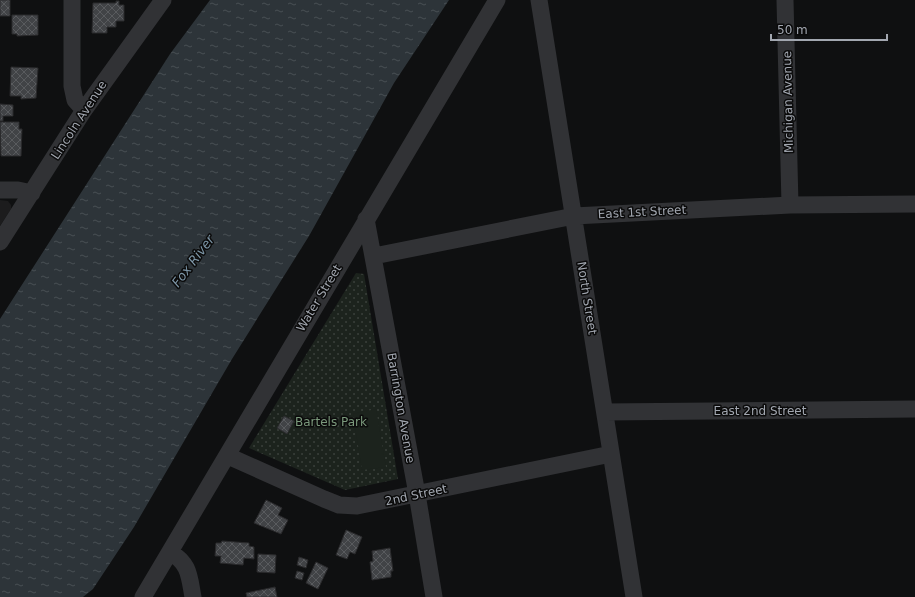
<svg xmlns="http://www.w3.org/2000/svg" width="915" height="597" font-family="'DejaVu Sans',sans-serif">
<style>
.built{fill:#1c1c1d}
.park{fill:url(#park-dots)}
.pitch{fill:#1c231d}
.water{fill:url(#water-ripples)}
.building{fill:url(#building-cross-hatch);stroke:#2a2a2c}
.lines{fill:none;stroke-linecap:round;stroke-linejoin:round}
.minor{stroke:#313235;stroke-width:17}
.labels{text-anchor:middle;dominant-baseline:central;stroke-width:3;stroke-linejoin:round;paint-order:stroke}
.street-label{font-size:12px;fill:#a2a7b0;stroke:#0b0b0b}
.park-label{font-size:12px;fill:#7b997c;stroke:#0b0b0b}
.water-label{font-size:13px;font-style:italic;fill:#7d96a7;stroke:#0b0b0b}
</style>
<defs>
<pattern id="park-dots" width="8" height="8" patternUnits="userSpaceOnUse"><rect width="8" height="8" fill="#1c231d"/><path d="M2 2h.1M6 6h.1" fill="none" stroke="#3a403b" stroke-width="1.8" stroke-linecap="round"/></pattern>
<pattern id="water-ripples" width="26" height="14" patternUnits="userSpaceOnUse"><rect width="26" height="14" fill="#2d3439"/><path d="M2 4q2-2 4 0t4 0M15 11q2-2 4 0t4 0" fill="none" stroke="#484f53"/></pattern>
<pattern id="building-cross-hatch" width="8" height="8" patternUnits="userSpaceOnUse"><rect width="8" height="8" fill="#414346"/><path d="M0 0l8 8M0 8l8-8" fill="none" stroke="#595b5e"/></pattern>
</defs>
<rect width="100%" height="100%" fill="#0f1011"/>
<path class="built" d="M0,200l8,1 3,4v4l-11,17z"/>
<path class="park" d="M356,273l8,1 34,205 -53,11 -96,-42z"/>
<path class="pitch" d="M376,409l10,58 -24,3 -9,-56z"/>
<path class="water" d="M210,0h239l-55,83 -85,153 -77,123 -98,168 -41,62 -10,8h-83v-278l170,-265z"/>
<path class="building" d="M0,0h10v16h-10z
M116,1h3v4h5v16h-8v6h-9v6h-15l1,-30h23z
M12,15h26v20l-21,1v-2h-5z
M11,67l27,1 -2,30 -15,1v-3h-11z
M0,104l13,1v11h-10v5h-3z
M0,122h19v7h3l-1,27h-20z
M284,416l10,5 -7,13 -10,-6z
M266,500l16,8 -4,7 10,5 -7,14 -27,-11z
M346,530l16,7 -7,17 -5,-2 -3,7 -11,-4z
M222,541l27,2v3l5,1v12l-10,-1 -1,7 -23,-2 1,-7h-6l1,-13h5z
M390,548l3,23h-2v6l-19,3 -2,-18 3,-1 -1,-10z
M258,554l18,1 -1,18 -18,-1z
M299,557l9,3 -2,8 -9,-3z
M316,562l12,6 -10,21 -12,-6z
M297,571l7,2 -2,7 -7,-2z
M275,587l2,10h-30l-1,-4z"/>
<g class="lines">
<path class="minor" d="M72,0v86l3,14 9,10
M539,0l95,597
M785,0l5,205
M0,190h18l14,3
M366,219l51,275 17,103
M0,242l84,-132 79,-110
M374,256l200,-40 216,-11 125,-1
M605,412l310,-3
M228,456l96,43 15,6 18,1 254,-52
M170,552c20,12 19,24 23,45
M143,597l354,-597"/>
</g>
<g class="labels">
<g class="street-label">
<text transform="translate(788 102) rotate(-91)">Michigan Avenue</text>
<text transform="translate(79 120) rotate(-57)">Lincoln Avenue</text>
<text transform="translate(642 212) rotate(-3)">East 1st Street</text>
<text transform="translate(319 298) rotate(-59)">Water Street</text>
<text transform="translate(587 298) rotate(81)">North Street</text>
<text transform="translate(401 408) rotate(80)">Barrington Avenue</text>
<text x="760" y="411">East 2nd Street</text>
<text transform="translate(416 495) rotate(-12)">2nd Street</text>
</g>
<g class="park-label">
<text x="331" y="422">Bartels Park</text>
</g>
<g class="water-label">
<text transform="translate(193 261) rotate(-53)">Fox River</text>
</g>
</g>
<path d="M771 34v6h116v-6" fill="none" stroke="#a2a7b0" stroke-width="2"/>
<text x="777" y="34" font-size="12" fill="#a2a7b0" stroke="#0b0b0b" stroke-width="3" paint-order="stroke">50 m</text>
</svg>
